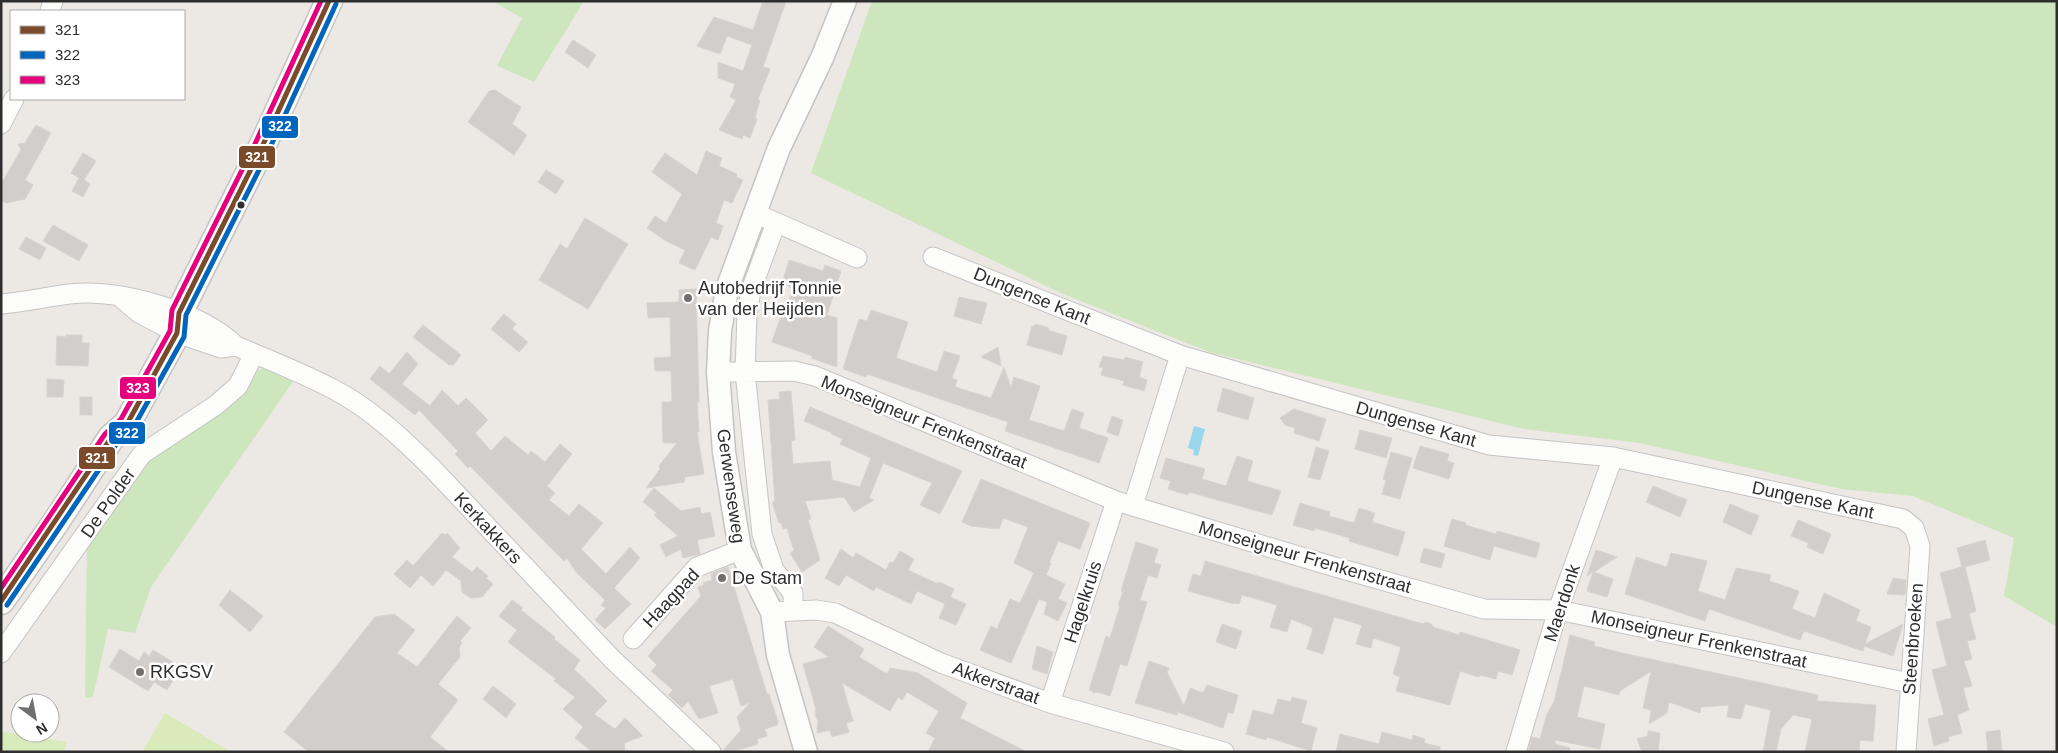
<svg xmlns="http://www.w3.org/2000/svg" width="2058" height="753" font-family="Helvetica,sans-serif">
<style>
.green{fill:#cee6be}
.pitch{fill:#d9eabb}
.water{fill:#99d6ec}
.building{fill:#d1cecb;stroke:#d7d4d0}
.lines{fill:none;stroke-linecap:round;stroke-linejoin:round}
.minor-casing{stroke:#c5c4c5;stroke-width:21}
.tertiary-casing{stroke:#c5c4c5;stroke-width:25}
.secondary-casing{stroke:#c5c4c5;stroke-width:29}
.minor{stroke:#fcfcfb;stroke-width:19}
.tertiary{stroke:#fcfcfb;stroke-width:22}
.secondary{stroke:#fcfcfb;stroke-width:26}
.bus-1-casing{stroke:#fff;stroke-width:9}
.bus-2-casing{stroke:#fff;stroke-width:9}
.bus-3-casing{stroke:#fff;stroke-width:9}
.bus-1{stroke:#7a4b2a;stroke-width:5}
.bus-2{stroke:#0065bd;stroke-width:5}
.bus-3{stroke:#e5007d;stroke-width:5}
.bus-dot{fill:#2e2e2e;stroke:#fff;stroke-width:2}
.poi-dot{fill:#706f6e;stroke:#fff;stroke-width:2}
.labels{text-anchor:middle;dominant-baseline:central;stroke-width:5;stroke-linejoin:round;paint-order:stroke}
.poi-label{font-size:18px;fill:#2e2e2e;stroke:#fff;text-anchor:start}
.street-label{font-size:18px;fill:#2e2e2e;stroke:#fff}
.line-badge{stroke:#fff;stroke-width:2}
.badge-label{font-size:14px;text-anchor:middle;font-weight:bold;fill:#fff}
</style>
<rect width="100%" height="100%" fill="#ece8e4"/>
<path class="green" d="M492,1h92l-50,81 -37,-16 25,-48z
M872,1h1185v626l-53,-31 10,-58 -101,-42 -72,-7 -202,-46 -115,-14 -315,-77 -146,-58 -252,-121z
M265,367l29,13 -143,207 -16,46 -27,-4 -15,68 -8,1 2,-156 62,-83 101,-84z"/>
<path class="pitch" d="M165,713l66,39h-89z
M1,731l65,11 -2,10h-63z"/>
<path class="water" d="M1194,426l11,3 -7,27 -5,-1 1,-5 -6,-2z"/>
<path class="building" d="M763,1h23l-23,66 7,2 -12,30 2,1 -5,18 2,1 -7,19 -7,-3 -1,4 -23,-9 17,-30 -6,-3 5,-13 -17,-6v-16l25,9 9,-26 -25,-9 -7,18 -23,-8 17,-29 39,13z
M573,40l23,15 -8,13 -23,-16z
M495,90l26,17 -9,17 15,11 -13,20 -46,-33 21,-31z
M36,125l15,8 -26,47 8,5 -8,14 -19,4 -5,-3v-16l20,-34 -3,-6 7,-1z
M706,151l16,7 -3,8 18,8 -1,3 7,3 -11,23 -8,-3 -8,23 7,3 -5,14 -7,-3 -16,33 -16,-7 6,-13 -19,-9 -19,-13 8,-12 11,7 16,-29 -30,-22 13,-19 32,22z
M83,153l13,8 -12,19 6,4 -7,13 -11,-6 7,-13 -8,-5z
M546,170l18,11 -8,13 -18,-12z
M585,218l43,26 -40,65 -49,-29 21,-36 7,5z
M53,225l35,20 -9,16 -36,-20z
M26,237l20,11 -6,12 -21,-11z
M789,260l34,11 2,-6 16,6 -14,44 10,3v49l-26,-9 2,-2 -41,-14 11,-32 3,1 7,-23 -11,-4z
M696,289l3,113h-2l2,30h-2l7,42 -19,3 -1,5 -38,6 14,-19 -1,-3 18,-23h-14l-1,-41h10l-1,-31h-16l-1,-13 17,-1 -1,-40 -22,1 -1,-15 32,-1v-12z
M959,297l28,6 -6,21 -27,-8z
M871,310l37,12 -12,36 41,14 7,-21 16,5 -8,22 5,2 -2,7 36,11 13,-31 7,21 3,-11 26,9 -11,34 35,11 8,-22 12,4 -5,15 29,10 -9,25 -94,-32 3,-9 -141,-48 -1,3 -23,-8 16,-50 8,2z
M504,314l12,10 -4,5 16,13 -9,10 -28,-23z
M1035,324l14,4 -1,2 19,6 -5,19 -35,-10 5,-19h2z
M423,325l38,30 -8,10h-4l-36,-28z
M66,335h16v8h7l-1,23 -32,-1 1,-29 9,1z
M998,347l3,19 -20,-9z
M407,352l11,12 -16,20 28,22 12,-16 16,16 8,-8 22,22 -13,13 16,18 14,-15 23,19 3,-4 14,11 15,-18 12,10 -25,32 8,7 -6,7 20,16 10,-12 24,19 -22,26 25,25 24,-27 10,11 -26,30 17,16 -26,25 -10,-9 11,-12 -5,-3 4,-5 -29,-28 -9,-14 -3,3 -94,-95 -2,2 -13,-14 3,-3 -39,-41 -4,5 -45,-36 10,-13 9,8z
M1103,356l21,4 1,-3 18,5 -4,15 8,3 -3,11 -21,-6 1,-4 -23,-6 2,-7 -4,-1z
M47,379l17,1 -1,17h-16z
M1223,388l31,10 -6,22 -31,-9z
M791,391l4,49 -4,1 2,23 37,-3 2,19 28,7 11,-29 -31,-14 3,-5 -12,-5 1,-1 -28,-12 6,-14 152,64 -22,43 -20,-9 12,-22 -49,-20 -14,35 5,2 -20,12 -10,-15 -39,4 6,18 -3,1 12,40 -18,12 -12,-19 4,-2 -7,-23 -4,1 -2,-6h-2l-7,-21h3l-7,-102 12,-1 -1,-7z
M80,397h12v18h-12z
M1294,409l32,10 -7,22 -25,-8 1,-5 -10,-3 -5,-7z
M1112,416l11,4 -5,16 -11,-4z
M1360,430l32,8 -6,20 -31,-9z
M1420,446l29,8 -2,7 7,2 -5,16 -36,-11z
M1316,447l13,4 -9,29 -12,-3z
M1391,452l21,6 -12,41 -18,-5 4,-14 -3,-1z
M1237,456l16,5 -6,20 34,10 -9,24 -83,-23 -1,3 -20,-6 3,-8 -11,-3 6,-20 39,11 -3,10 24,7z
M981,479l109,44 -10,26 -22,-8 -9,22h2l-5,12 19,9 -7,15 9,4 -9,18 -14,-7 3,-12 -8,-3 -28,64 -31,-13 11,-24 6,3 13,-30 10,4 14,-30 -20,-10 14,-36 -25,-9 -4,11 -28,-3 -9,-4z
M1653,486l34,14 -7,17 -34,-15z
M654,488l27,23 19,-4 1,7 9,-2 5,24 -18,4 3,14 -17,4 -2,-9 -15,8 -6,-12 18,-9 -24,-21 3,-2 -14,-11z
M1300,503l30,9 -1,4 25,7 5,-15 16,5 -3,9 33,10 -7,24 -49,-15 1,-3 -35,-10 -1,3 -21,-6z
M1730,504l29,12 -8,19 -28,-13z
M1452,519l14,4 -1,2 31,9 1,-3 43,12 -4,15 -42,-12 -4,14 -46,-14z
M1798,520l33,14 -8,20 -16,-7 2,-4 -18,-7z
M442,533l3,2 2,-2 13,15 -8,9 20,15 5,-5 11,9 -2,2 7,6 -11,13 -11,1 -9,-6 -1,-11 -15,-11 -13,16 -12,-11 -11,13 -16,-14 13,-14 6,6z
M1985,540l5,20 -25,7 11,44 -7,3 7,25 -9,2 5,18 -8,2 8,25 -9,2 6,22 -12,5 5,18 -14,4 1,4 -15,5 -6,-27 16,-4 -12,-45 15,-4 -11,-44 16,-4 -12,-45 22,-6 -5,-19z
M1136,542l22,7 -4,14 7,2 -4,13 -9,-3 -8,25 7,2 -20,64 -7,-2 -10,32 -13,-4 -4,1 -1,-2 -3,-1 17,-54 4,2 10,-32 -2,-1 5,-13 -2,-1z
M1424,548l21,6 -4,14 -21,-6z
M841,549l12,9 3,-5 30,17 4,-8 3,1 7,-12 14,8 -6,11 30,14 1,-2 15,7 -4,8 16,7 -10,21 -17,-7 6,-14 -28,-13 -6,13 -35,-17 -2,4 -28,-16 -7,11 -14,-8z
M1596,550l21,7 -23,15 19,7 -6,18 -20,-6 6,-19 -6,4z
M1671,553l36,8 -9,30 27,9 11,-32 35,7 -2,6 30,10 -7,18 23,9 9,-25 36,17 -4,11 15,6 -6,17 38,-20 -10,32 -29,-10 -1,5 -59,-20 -4,9 -91,-31 -4,12 -80,-27 11,-37 31,10z
M1205,561l218,63 2,-2 6,2 2,3 26,8 1,-3 60,18 -8,25 -14,-4 -2,8 -16,-4 -1,2 -19,-6 -10,34 -54,-14 4,-14 -7,-3 8,-27 -28,-9 -2,10 -15,-4 6,-19 -28,-8 -11,37 -16,-5 6,-21 -22,-9 -4,13 -17,-5 7,-22 -35,-10 -3,9 -5,-1v1l-46,-13 5,-17 8,2z
M728,567l39,127h2l9,28 -1,3 -12,4 2,7 -10,3 1,5 -27,8h-9l19,-22 -4,-13 14,-15 -10,4 -8,-27 -24,7 9,27 -19,6 -11,-18 -6,7 -14,-13 5,-5 -22,-19 6,-6 -9,-9 53,-60 -3,-9 6,-2 -1,-2 9,-3 -1,-6z
M1893,578l13,2 -1,15 -18,-1z
M230,590l33,26 -13,16 -31,-27z
M512,600l11,8 -2,2 34,27 -1,2 26,21 -6,9 33,32 -13,13 21,15 10,-11 18,18 -19,7 1,9h-32l-18,-14 8,-11 -20,-18 12,-12 -21,-16 2,-2 -48,-37 9,-12 -18,-14z
M394,614l21,16 -18,23 20,14 40,-51 14,12 -11,13 2,2 -3,4 1,10 -22,27 20,16 -28,37 19,15h-140l-25,-20 91,-115z
M1222,624l20,7 -6,18 -20,-7z
M828,626l36,23 -5,8 28,17 3,-6 28,5 49,30 -7,15 67,34h-99l7,-14 -9,-5 13,-22 -32,-19 -5,8 -4,-3 -8,14 -48,-28 11,38 -7,2 3,9 -17,5 -2,-7 -13,3 1,-12 -3,-6 1,-6 -13,-45 26,-7 -15,-10z
M1570,635l25,7 -1,4 28,7 196,42 -1,6 59,4 -3,36 -13,-1 -1,12h-54l7,-33 -19,-4 -12,14 -5,23h-13l8,-42 -26,-6 -4,15 -14,-2 2,-12 -28,2 -1,6 -31,-11 -2,11 -18,11 2,-14 -8,-2 8,-37 -31,20 -1,4 -35,-9 -7,31 28,7 -5,25 -45,-9v4l15,4v4h-42l4,-15 8,2 7,-25 7,-12z
M1037,646l16,6 -6,22 -15,-5z
M120,649l19,12 5,-9 5,4 4,-6 28,17 -14,23 -13,-8 -6,9 -39,-24z
M1149,661l20,7 -2,4 17,34 6,-18 13,5 4,-8 31,10 -5,19 -5,-2 -5,16 -45,-16 -1,3 -42,-12z
M493,686l23,18 -10,14 -23,-19z
M1292,697l15,4 -6,22 16,5 -6,23 -44,-14 -1,3 -20,-6 7,-24 20,5 5,-16 13,3z
M2000,730l2,22h-14l-2,-20z
M1648,731l12,2 -2,19h-16l-5,-13 11,-3z
M1382,732l30,8 1,-5 12,4 -1,4 16,4v5h-104l4,-18 39,10z"/>
<g class="lines">
<g class="minor-casing">
<path id="minor" d="M50,11l3,-10
M1,124l13,-25
M766,218l91,40
M776,223l-25,67 -4,24 -2,58 17,162 12,36 19,23v16
M933,257l247,98 309,90 124,12 290,62 11,9 6,18 -14,206
M119,296l20,17 38,20 44,15 15,-2
M1,304c23,-2 45,-7 68,-10 49,-6 131,17 167,52 31,13 64,26 95,42 38,19 72,51 102,81l179,190 99,93
M718,372l76,-1 21,5 301,125 212,64 156,44 74,1 352,73
M1133,506l47,-151
M772,612l44,-2 19,3 106,50 109,40 174,49
M633,639l64,-72 43,-17
M1,653l141,-199 74,-49 22,-19 16,-32
M1050,703l66,-202
M1516,752l42,-142 55,-153"/>
</g>
<g class="tertiary-casing">
<path id="tertiary" d="M806,752l-28,-97 -6,-43 -32,-62 -16,-98 -6,-80 2,-41 7,-42 52,-141 43,-90 23,-57"/>
</g>
<g class="secondary-casing">
<path id="secondary" d="M1,601l55,-79 55,-84 16,-14 50,-91 2,-20 82,-164 68,-148"/>
</g>
<use href="#minor" class="minor"/>
<use href="#tertiary" class="tertiary"/>
<use href="#secondary" class="secondary"/>
<g class="bus-1-casing">
<path id="bus-1" d="M1,601l110,-163 16,-14 50,-91 2,-20 82,-164 68,-148"/>
</g>
<g class="bus-2-casing">
<path id="bus-2" d="M7,605l110,-162 16,-15 51,-91 2,-22 82,-163 68,-148"/>
</g>
<g class="bus-3-casing">
<path id="bus-3" d="M1,588l104,-154 16,-15 49,-88 2,-21 82,-164 67,-145"/>
</g>
<use href="#bus-1" class="bus-1"/>
<use href="#bus-2" class="bus-2"/>
<use href="#bus-3" class="bus-3"/>
</g>
<circle class="bus-dot" cx="241" cy="205" r="4.5"/>
<g class="poi-dot">
<circle cx="688" cy="298" r="5"/>
<circle cx="722" cy="578" r="5"/>
<circle cx="140" cy="672" r="5"/>
</g>
<g class="labels">
<g class="poi-label">
<text x="698" y="288">Autobedrijf Tonnie<tspan x="698" dy="21">van der Heijden</tspan></text>
<text x="732" y="578">De Stam</text>
<text x="150" y="672">RKGSV</text>
</g>
<g class="street-label">
<text transform="translate(1032 296) rotate(22)">Dungense Kant</text>
<text transform="translate(924 422) rotate(22)">Monseigneur Frenkenstraat</text>
<text transform="translate(1416 424) rotate(16)">Dungense Kant</text>
<text transform="translate(731 486) rotate(82)">Gerwenseweg</text>
<text transform="translate(1813 500) rotate(12)">Dungense Kant</text>
<text transform="translate(108 503) rotate(-55)">De Polder</text>
<text transform="translate(488 528) rotate(47)">Kerkakkers</text>
<text transform="translate(1305 557) rotate(16)">Monseigneur Frenkenstraat</text>
<text transform="translate(671 598) rotate(-47)">Haagpad</text>
<text transform="translate(1083 602) rotate(-72)">Hagelkruis</text>
<text transform="translate(1562 603) rotate(-72)">Maerdonk</text>
<text transform="translate(1699 639) rotate(12)">Monseigneur Frenkenstraat</text>
<text transform="translate(1913 639) rotate(-86)">Steenbroeken</text>
<text transform="translate(996 683) rotate(20)">Akkerstraat</text>
</g>
</g>
<g class="line-badge">
<rect x="261" y="115" width="38" height="24" rx="5" fill="#0065bd"/>
<rect x="238" y="145" width="38" height="24" rx="5" fill="#7a4b2a"/>
<rect x="119" y="376" width="38" height="24" rx="5" fill="#e5007d"/>
<rect x="108" y="421" width="38" height="24" rx="5" fill="#0065bd"/>
<rect x="78" y="446" width="38" height="24" rx="5" fill="#7a4b2a"/>
</g>
<g class="badge-label">
<text x="280" y="131">322</text>
<text x="257" y="162">321</text>
<text x="138" y="393">323</text>
<text x="127" y="438">322</text>
<text x="97" y="463">321</text>
</g>
<rect width="2058" height="753" fill="none" stroke="#2e2e2e" stroke-width="5"/>
<rect x="10" y="10" width="175" height="90" fill="#ffffff" stroke="#ababab"/>
<rect x="20" y="26" width="25" height="8" fill="#7a4b2a" stroke="#ababab"/>
<text x="55" y="35" font-size="15" fill="#2e2e2e">321</text>
<rect x="20" y="51" width="25" height="8" fill="#0065bd" stroke="#ababab"/>
<text x="55" y="60" font-size="15" fill="#2e2e2e">322</text>
<rect x="20" y="76" width="25" height="8" fill="#e5007d" stroke="#ababab"/>
<text x="55" y="85" font-size="15" fill="#2e2e2e">323</text>
<g transform="translate(35 718) rotate(148)"><circle r="24" fill="#ffffff" stroke="#ababab"/>
<path d="M0-4L9 19L0 12L-9 19Z" fill="#706f6e"/>
<text y="-8" font-size="14" font-weight="bold" text-anchor="middle" fill="#2e2e2e">N</text>
</g>
</svg>
